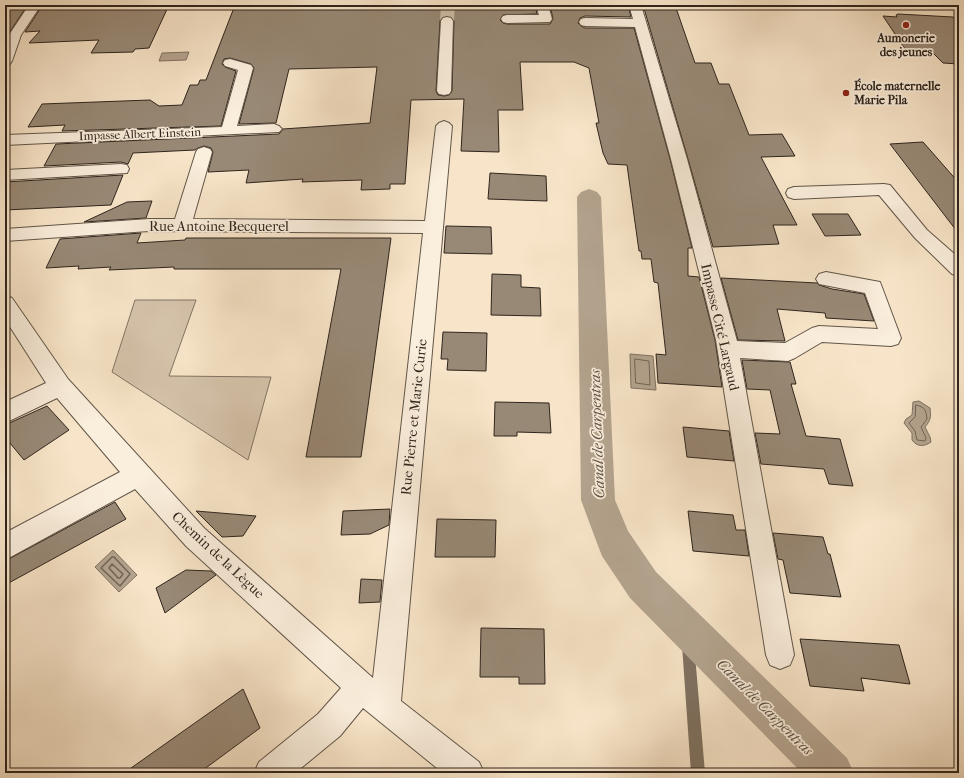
<svg xmlns="http://www.w3.org/2000/svg" width="964" height="778" font-family="'IM FELL French Canon',serif">
<style>
.green{fill:#d6c4ac;stroke:#827464}
.water{fill:#b4a48f;stroke:#7f7161}
.lines{fill:none;stroke-linecap:round;stroke-linejoin:round}
.shore-far1{stroke:#726456;stroke-width:1}
.shore{stroke:#726456;stroke-width:1.5}
.stream{fill:#7f7161;fill-rule:evenodd}
.canal{fill:#b4a48f;fill-rule:evenodd}
.building{fill:#988976;stroke:#2f251d;fill-rule:evenodd}
.minor-tunnel{stroke:#d0bfa7;stroke-width:14;stroke-dasharray:14 7;stroke-linecap:butt}
.minor-casing{stroke:#615548;stroke-width:2}
.minor{fill:#faeedc;fill-rule:evenodd}
.poi-dot{fill:#8f2418;stroke:#faeedc;stroke-width:1.5}
.labels{text-anchor:middle;dominant-baseline:central;stroke-width:3.5;stroke-linejoin:round;paint-order:stroke}
.far-poi-label{font-size:12px;font-weight:bold;fill:#2f251d;stroke:#faeedc}
.far-street-label{font-size:12px;fill:#2f251d;stroke:#faeedc}
.street-label{font-size:14px;fill:#2f251d;stroke:#faeedc}
.water-label{font-size:15px;font-style:italic;fill:#5e5145;stroke:#faeedc}
</style>
<rect width="100%" height="100%" fill="#f8e5c9"/>
<filter id="stains"><feTurbulence type="fractalNoise" baseFrequency=".005" numOctaves="4"/><feColorMatrix values="0 0 0 0 .2 0 0 0 0 .09 0 0 0 0 .02 0 0 0 .5 -.17"/></filter>
<radialGradient id="worn" r=".72"><stop offset=".6" stop-color="#630" stop-opacity="0"/><stop offset="1" stop-color="#630" stop-opacity=".3"/></radialGradient>
<path class="green" d="M135,300h61l-27,76 102,1 -23,83 -136,-88z"/>
<path class="water" d="M189,52l-3,8 -27,1 3,-8z
M630,354l23,2 3,34 -25,-2z
M919,401l11,7c1,9 1,12 -5,19l5,10 1,5c-7,5 -14,5 -19,-2v-7l-8,-10 2,-4 6,-4 1,-13z
M113,550l24,25 -18,17 -24,-25z"/>
<g class="lines">
<path class="shore-far1" d="M635,359l14,2 1,24 -14,-2z
M916,405c9,2 10,5 11,14l-6,8 5,11 -1,3 -8,-1 -2,-9 -6,-8 6,-6z"/>
<path class="shore" d="M112,557h2l16,17 -10,12 -19,-18z
M112,564l11,10 -3,4h-2l-9,-10z"/>
<path class="stream" d="M687,625l4,2 2,4 12,142h-14l-10,-142 2,-4z"/>
<path class="canal" d="M589,189l8,3 4,5 14,303 13,31 28,41 191,186 7,15h-52l-172,-175 -28,-42 -5,-13 -16,-43 -4,-303 4,-5z"/>
</g>
<path class="building" d="M169,5l-20,43 -14,1 -2,3 -42,1 8,-13 -70,3 11,-12 -15,1 17,-26z
M235,5h300l2,9 -34,1 -3,5 3,3 4,1h43l3,-5 -3,-14h78l3,12 -46,-1 -5,2 -2,5 3,3 4,2h49l36,131 22,89h-4v28l11,1 16,63 7,47 -64,-4 -2,-29 10,1 -8,-72 -4,-1 -3,-23h-9l-1,-8h-2l-12,-86 -19,-1 -5,-11 -7,-30h3l-10,-55 -15,-6h-54l3,48h-25l1,42 -38,-1 3,-52 -53,1 -6,84h-15v5l-29,1 1,-10 -60,2 1,-3 -57,4 3,-13 -41,2 5,-20 -2,-4 -7,-2 -6,2 -3,2 -62,3 -5,11 -7,-2 -77,4 12,-22 223,-10 4,-5 87,-6 7,-56 -88,2 -13,54 -37,1 15,-56 -3,-4 -21,-6 -6,1 -2,5 3,3 11,4 -15,55 -159,5 3,-6 -37,2 14,-23 108,-4 9,6 23,-1 8,-20h8l2,-5h6zM447,16l4,1 3,4 -2,70 -3,4 -5,1 -6,-1 -2,-4 4,-70 2,-4z
M643,5h32l20,58h16l8,21h10l20,51 33,-1 13,22 -34,1 36,68h-24l6,19 -66,3 -25,-88z
M5,6h22l-18,27h-4z
M898,14l55,3 6,8v39l-16,-1 -10,-10h-21l-3,-4h-4l-22,-33 14,1 -1,-2z
M923,142l36,41v51l-69,-90z
M490,173l56,3 1,25 -59,-2z
M123,175l-12,30 -106,5v-28z
M152,201l-6,17 -62,4 43,-20z
M812,214h36l13,21 -36,1z
M446,226l45,1 1,27 -48,-1z
M141,233l-4,10 48,-3 1,-2h205l-30,219h-55l35,-188h-167v-2l-65,3 2,-3 -33,2 1,-3 -33,2 14,-29z
M492,274l29,1v12l19,1 1,28 -50,-1z
M721,278l96,5 2,2 13,4 32,5 10,27 -48,-3 -1,-5 -48,-4 8,32 -47,-1z
M443,332l44,1 -1,38 -39,-1 1,-11h-7z
M742,360l48,2 6,22h-5l15,52 34,3 13,47 -24,-2 -5,-15 -63,-5 -6,-31 25,1 -10,-44 -23,-1z
M495,402l54,1 2,30 -34,-1v4h-23z
M47,406l22,24 -45,30 -19,-23v-12z
M683,427l46,4 5,30 -47,-4z
M115,502l11,17 -121,66v-24z
M390,509l-1,16 -19,9 -29,1 2,-24z
M196,511l60,5 -13,20 -21,1z
M688,511l45,4 3,15h9l4,26 -56,-5z
M437,519l59,1 -1,37h-60z
M773,533l50,4 5,17h2l11,43 -51,-4 -7,-33 -5,-1z
M186,570l25,1 5,4 -51,38 -9,-25z
M361,579l21,1 -2,22 -21,1z
M481,628l63,1 1,55h-26v-7h-39z
M800,639l99,6 11,39 -49,-6 3,13 -54,-5z
M243,689l17,39 -61,45h-75z"/>
<g class="lines">
<path class="minor-tunnel" d="M447,21l1,-16"/>
<g class="minor-casing">
<path id="minor" d="M29,5h12l-20,30 -9,26 -2,3 -5,1v-21l4,-9z
M536,5h12l4,14 -2,3 -43,1 -4,-1 -2,-3 2,-3 4,-1h32z
M629,5h12l46,154 50,182 48,2 27,-15 7,-2 59,3 -13,-36 -46,-9 -3,-5 3,-5 7,-2 54,10 21,56 -3,6 -7,2 -69,-4 -27,16 -7,3 -48,-3 54,297 -4,10 -10,4 -10,-4 -4,-10 -50,-315 -45,-181 -36,-132 -50,-1 -4,-1 -2,-3 2,-3 4,-1 48,1z
M447,17l4,1 2,3 -2,70 -2,3 -5,1 -5,-1 -2,-3 4,-70 2,-3z
M230,59l21,6 2,3 -16,58 37,-2 5,2 3,3 -3,3 -274,13v-10l217,-8 16,-57 -13,-4 -2,-3 2,-3z
M444,121l5,2 3,3 -51,575 78,61 5,11h-41l-80,-65 -23,28 -45,37h-41l5,-11 59,-48 23,-26 -155,-142 -51,-57 -130,71v-27l115,-61 -63,-74 -52,25v-21l41,-19 -41,-64v-24l7,3 56,81 136,149 169,150 50,-445 -274,-2 -144,10v-12l144,-10h26l21,-67 2,-3 6,-2 6,2 2,3 -19,67 232,2 11,-95 3,-3z
M121,164l6,1 2,4 -2,4 -122,7v-10z
M884,184l6,1 37,45 32,28v18l-7,-2 -37,-36 -36,-43 -85,4 -6,-2 -2,-4 2,-4 6,-2z"/>
</g>
<use href="#minor" class="minor"/>
</g>
<g class="poi-dot">
<circle cx="906" cy="25" r="4"/>
<circle cx="846" cy="93" r="4"/>
</g>
<g class="labels">
<g class="far-poi-label">
<text x="906" y="38">Aumonerie<tspan x="906" dy="14">des jeunes</tspan></text>
<text x="854" y="86" text-anchor="start">École maternelle<tspan x="854" dy="14">Marie Pila</tspan></text>
</g>
<g class="far-street-label">
<text transform="translate(140 134) rotate(-2)">Impasse Albert Einstein</text>
</g>
<g class="street-label">
<text x="219" y="226">Rue Antoine Becquerel</text>
<text transform="translate(720 327) rotate(77)">Impasse Cité Largaud</text>
<text transform="translate(414 417) rotate(-84)">Rue Pierre et Marie Curie</text>
<text transform="translate(218 555) rotate(43)">Chemin de la Lègue</text>
</g>
<g class="water-label">
<text transform="translate(597 434) rotate(-92)">Canal de Carpentras</text>
<text transform="translate(765 707) rotate(45)">Canal de Carpentras</text>
</g>
</g>
<rect width="964" height="778" fill="none" stroke="#f8e5c9" stroke-width="20"/>
<rect x="6" y="6" width="952" height="766" fill="none" stroke="#2f251d" stroke-width="2"/>
<rect x="10" y="10" width="944" height="758" fill="none" stroke="#2f251d"/>
<rect width="100%" height="100%" filter="url(#stains)"/>
<rect width="100%" height="100%" fill="url(#worn)"/>
</svg>
